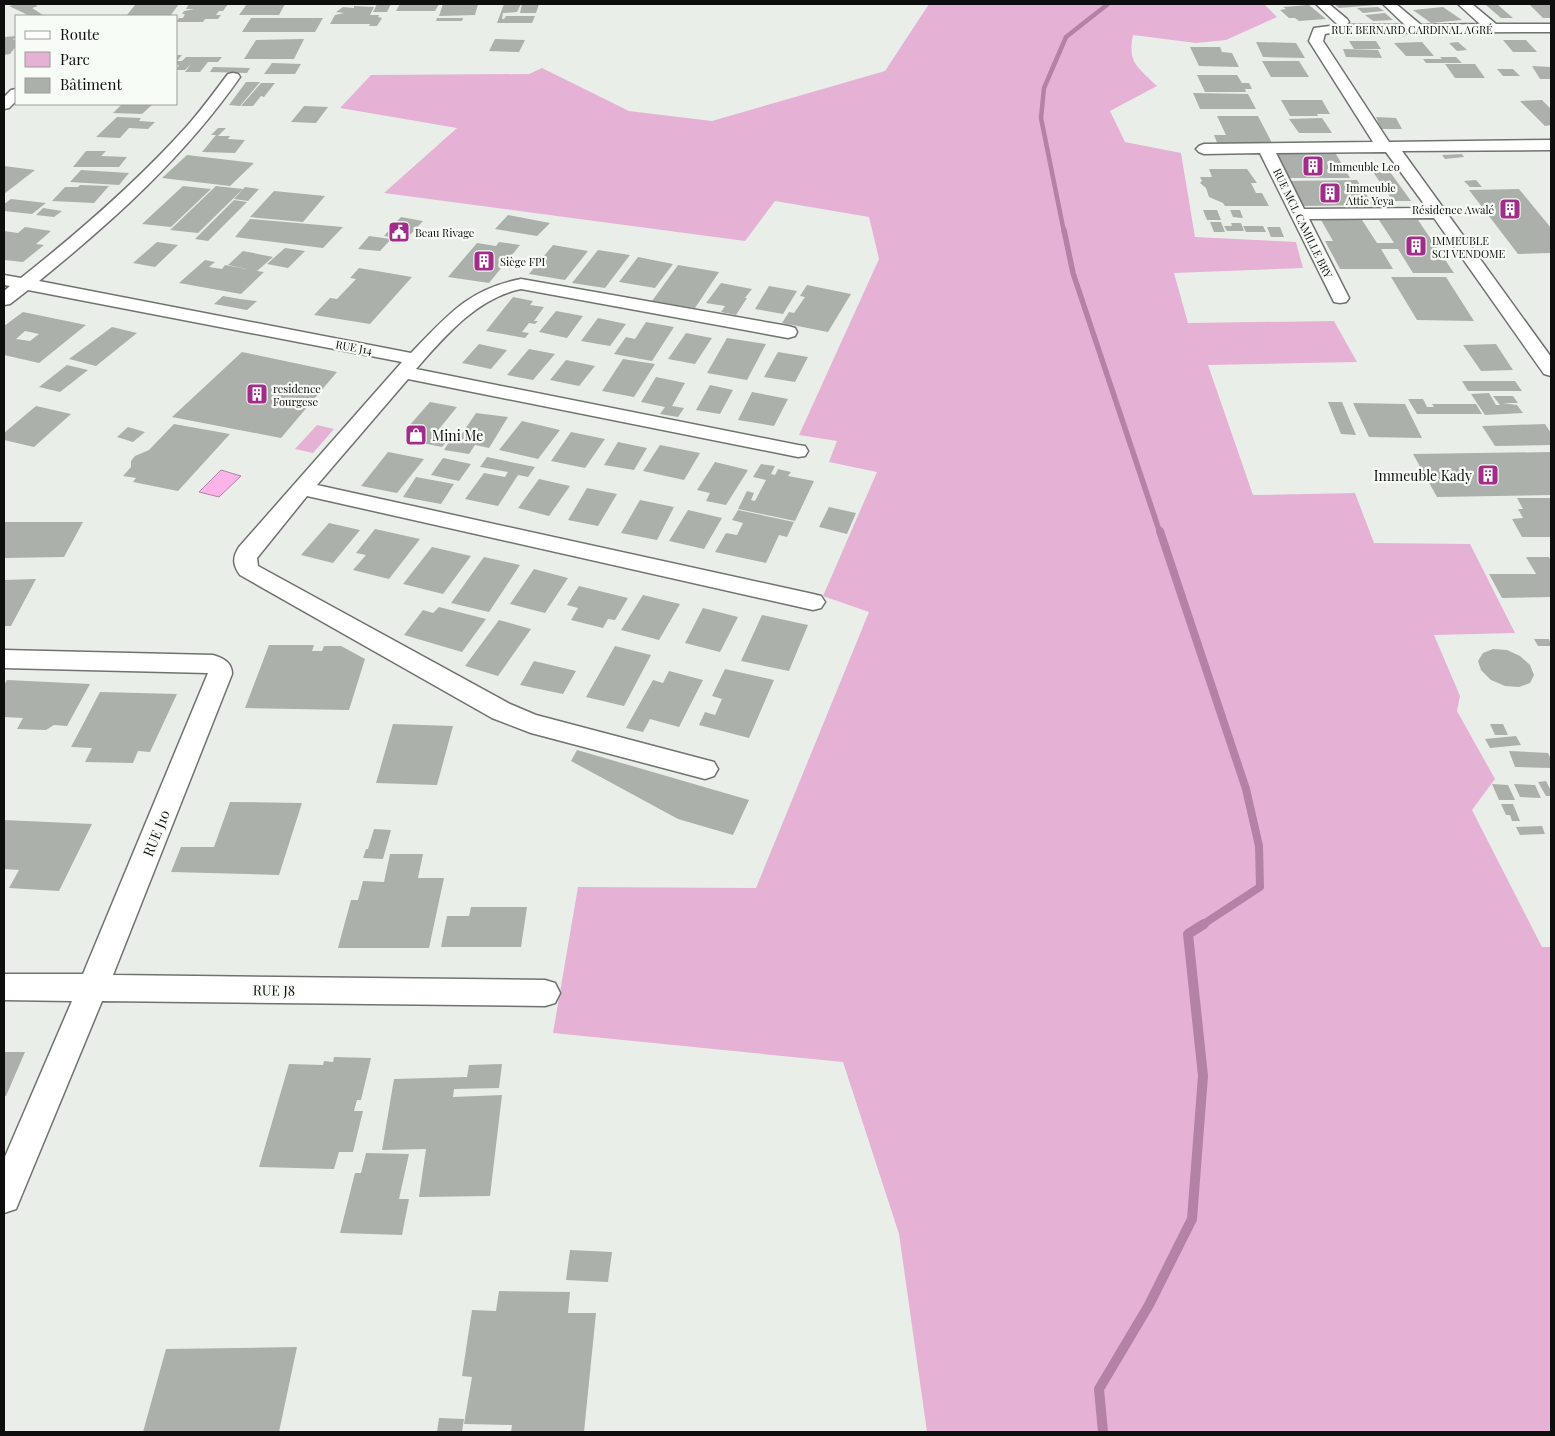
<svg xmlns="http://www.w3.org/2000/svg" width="1555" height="1436" font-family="'Playfair Display',serif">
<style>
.green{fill:#e5b2d6}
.water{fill:#fcb3e7;stroke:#b482a6}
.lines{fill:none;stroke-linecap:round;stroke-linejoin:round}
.stream-far3{stroke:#b482a6;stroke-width:4.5}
.stream-far2{stroke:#b482a6;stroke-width:5.5}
.stream-far1{stroke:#b482a6;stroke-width:8}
.stream{stroke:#b482a6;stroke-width:10}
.building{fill:#acb0aa;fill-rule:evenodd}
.street-casing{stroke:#6f736e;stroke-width:3}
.street{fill:#fff;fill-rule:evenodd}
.labels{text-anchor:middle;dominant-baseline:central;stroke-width:4.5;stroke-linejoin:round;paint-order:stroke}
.far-street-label{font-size:11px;fill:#0d0e0d;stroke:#f8fcf6}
.far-poi-label{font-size:11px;fill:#0d0e0d;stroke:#f8fcf6;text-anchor:start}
.poi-label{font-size:14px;fill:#0d0e0d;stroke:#f8fcf6;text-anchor:start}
.street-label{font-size:14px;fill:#0d0e0d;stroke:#f8fcf6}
</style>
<rect width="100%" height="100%" fill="#eaeee9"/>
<path class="green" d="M929,4h335l13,13 -51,23 -30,3 -63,-8c-6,28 6,33 24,51l-47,25 15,31 56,11 14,84 101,5 7,26 -129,5 14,50 146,-2 23,41 -149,3 45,130 102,-2 19,50 96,1 45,89 -81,2 26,61 -3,15 38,68 -23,31 70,137h9v485h-624l-28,-198 -56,-172 -290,-29 25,-146 178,1 113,-276 -46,-16 54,-124 -48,-10 8,-21 -38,-6 80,-176 -10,-42 -94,-16 -30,40 -361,-48 73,-65 -117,-20 31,-33 158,-1 13,-6 87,43 83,10 173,-50z
M317,425l17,4 -21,24 -18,-4z"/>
<path class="water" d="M221,470l20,6 -22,21 -20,-5z"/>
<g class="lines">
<path class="stream-far3" d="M1064,232l-23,-114 3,-30 22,-51 42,-33"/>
<path class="stream-far2" d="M1064,230l9,43 87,260"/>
<path class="stream-far1" d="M1160,531l86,258 13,57 1,41 -58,38"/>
<path class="stream" d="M1103,1432l-4,-43 50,-84 43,-86 11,-143 -15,-142 16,-10"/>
</g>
<path class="building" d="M17,4h16l5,2 -6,2 11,7 -13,1 -21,-10z
M136,4h43l-9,12h-44z
M189,4h39l-5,7h-4l-3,4h5l-3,4h-13l-2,3h-27l3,-4h4l2,-4h-3l2,-3 11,-2h-9z
M247,4h38l-6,11h-40z
M377,4h14l-4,8h-14z
M400,4h39l-4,7h-39z
M443,4h35l-3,11 -36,1z
M504,4h17l-4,8 -14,1 -1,6h2l2,-3h29l-3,7h-35z
M522,4h17l-3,9h-16z
M1334,4h43v1l-38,3z
M1529,4h22v14h-8z
M1309,5l17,14 -27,2 -4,-3h-6l-9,-8 6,-1 -3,-2z
M1486,5h12l15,13h-12z
M354,6l20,1 -4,8h9l-1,2 4,1 -5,8h-8l1,-2h-40l5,-9 9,-2 -8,-1 7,-5 11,1z
M1378,7l6,4 -21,2 -6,-5z
M1443,7l19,13 -31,3 -18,-13z
M1385,13l8,7 -20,1 -8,-6z
M251,18h72l-8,14h-73z
M437,18h26l-1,3h-26z
M16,36l-3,4h3v6l-6,8 -6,1v-18z
M304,39l-10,20h-50l12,-19z
M495,39l30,1 -6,12 -30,-1z
M1503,40h23l11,12h-24z
M1349,41h27l5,8h-27z
M1256,42l40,1 9,15 -42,-1z
M1422,42l12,14h-28l-12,-13z
M1458,42l9,8 -10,1 -8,-8z
M1190,47h30l2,5 10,1 7,14 -40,-1z
M1343,49l35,1 4,8 -36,-1z
M176,55h6l-5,6h5l4,-4h36l-4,5h-10l-8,10h-15l6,-8 -6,6h-9l3,-5h-3z
M1440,57h16l6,6h-36l-3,-4h19z
M1262,61h37l10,16h-38z
M272,63l29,1 -6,10h-31z
M1445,64h30l10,14h-30z
M1532,66l19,1v12h-11z
M213,67l37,1 -3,5 -37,-1z
M1497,69h16l7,7h-17z
M1197,75h40l5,8h7l3,6h-7l1,3h-41z
M246,82h14l-20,24 -11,-1z
M261,83h14l-11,14 -3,-1 -8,10h-12z
M1193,93l55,1 8,15h-56z
M1281,100h41l8,14h-13l1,2h-28z
M1542,100l9,9v16l-6,1 -25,-25z
M122,104h31l-11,10 -29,-1z
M304,106l24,1 -12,16 -25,-1z
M1217,116h41l15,29h-55l-4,-10h12z
M117,117l24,1 -2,3 16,1 -7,7 -19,-1 -9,10 -24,-1z
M1376,117l20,1 6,11h-21z
M1322,118l10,15h-33l-10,-14z
M218,128h8l-8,8h12l-2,3 17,1 -10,13 -33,-1 14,-17h-5z
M86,151h20l-5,5 26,1 -8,10h-46z
M1277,154h59l14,24h-61z
M1462,154l2,3 -19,2 -3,-4z
M187,155l67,8 -24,23 -68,-8z
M4,166l31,4 -31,24z
M1209,169h38l10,14h-6l5,10h6l7,13h-44l-2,-3 -14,-6 -3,-9 -6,-5 2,-2 -2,-4h12z
M81,170l48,3 -10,12 -49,-3z
M1373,172h17l21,29h-18z
M1357,180l16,25 -70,1 -14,-25z
M1476,180l6,7h-12l-6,-6z
M80,185l29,1 -15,17 -42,-2 13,-14h13z
M183,186l28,3 -40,38 -29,-3z
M216,186l27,3 -45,44 -28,-3z
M245,187l14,2 -11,12 -14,-2z
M1519,189l32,39v25l-33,1 -49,-64z
M274,191l51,5 -22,26 -53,-5z
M11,199l35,4 -14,11 -28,-3v-7z
M234,200l13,2 -39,39 -13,-2z
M43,208l19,3 -8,6 -18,-2z
M1203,210h14l4,10h-14z
M1230,210h10l3,8 -10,-1z
M508,215l42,8 -13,13 -42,-7z
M401,217l22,4 -17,18 -22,-3z
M250,219l93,8 -20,21 -88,-11z
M1321,220h41l15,23h17l-15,-23h39l36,53h-41l-15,-24h-17l12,20h-53l-15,-28h8z
M1210,222h11l4,10h-11z
M1231,223h10l3,8h-17l-3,-5h8z
M1243,226h20l3,6h-20z
M25,227l26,4 -15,13 8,1 -21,17 -19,-2v-29l14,2z
M1267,227h13l4,10h-13z
M369,236l22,3 -11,12 -22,-2z
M157,242l21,3 -23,22 -22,-4z
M499,242l21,3 -31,38 -41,-6 29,-34 19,3z
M553,245l35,6 -23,29 -36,-6z
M285,248l20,3 -17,17 -21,-4z
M598,250l32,5 -25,33 -33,-5z
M243,251l30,6 -16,14 7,1 -23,22 -62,-11 26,-23 10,2 -6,5 13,2 3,-4 22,4 -19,-4z
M638,257l35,7 -18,24 -36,-6z
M678,265l41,7 -24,36 -43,-7z
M359,268l53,9 -42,47 -56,-9 16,-17 7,1 19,-20 -6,-1z
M1391,277h55l28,44 -57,-1z
M721,283l31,6 -7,9h2l-11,17 -15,-3 4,-6 -19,-3z
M807,285l44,9 -23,38 -46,-9 7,-11 5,1 11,-16 -5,-1z
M769,286l28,5 -14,23 -28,-5z
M223,296l17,3 17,2 -10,9 -33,-6z
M513,297l20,4 -3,4 14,2 -10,14h4l-3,3 -6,-1 -7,9 7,1 -4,5 -39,-7z
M556,311l27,5 -16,22 -28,-6z
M23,312l63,13 -47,38 -35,-8v-29zM25,331l14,3 -9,7 -14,-2z
M598,318l28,6 -16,22 -29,-5z
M646,322l28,5 -22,34 -38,-7 12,-17 9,2z
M112,327l25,6 -41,33 -27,-7z
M686,333l26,5 -17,26 -27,-5z
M727,338l39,6 -19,36 -40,-7z
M479,344l28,6 -16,19 -29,-6z
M1496,344l17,26 -32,1 -18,-26z
M529,349l26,5 -22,26 -26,-5z
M242,352l95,20 -56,66 -109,-21z
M778,352l30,5 -13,25 -31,-5z
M623,359l32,5 -21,33 -32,-6z
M566,360l29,6 -16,20 -29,-6z
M67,365l21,5 -28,22 -21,-5z
M656,377l29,6 -13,23 12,2 -6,9 -18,-3 5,-7 -24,-5z
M1462,381h53l7,10h-54z
M710,385l23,5 -13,24 -24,-4z
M752,392l36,7 -14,27 -36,-6z
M1489,393l7,12h4l-7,-9h20l5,7h-15l14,2 6,8 -38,2 -14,-21z
M1408,399h15l4,8h7l-2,-3h44l6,10h-65z
M430,402l27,5 -22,27 15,4 -8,9 -35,-7 8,-11 -7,-2z
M1328,402h14l14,33 -15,-1z
M1353,403l52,1 17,34 -53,-1z
M36,406l35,8 -37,33 -30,-7v-7z
M476,413l32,4 -19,31 -14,-3 -6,9 -25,-4 8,-13 7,1z
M522,421l38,9 -22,29 -39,-9z
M174,424l56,10 -52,57 -45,-9 3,-4 -13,-2 8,-9v-6l4,-5 14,-6z
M1545,424l6,9v12l-56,1 -13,-20z
M128,427l17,5 -12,10 -16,-5z
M571,432l34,7 -20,29 -34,-7z
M618,442l29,6 -13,22 -30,-5z
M660,445l40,8 -16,27 -41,-9z
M388,452l36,7 -27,34 -36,-7z
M1551,452v43l-114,2 -24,-43z
M487,457l48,10 -7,10 -10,-2 -20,31 -33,-7 19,-26 21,4 3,-5 -28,-5z
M443,458l28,6 -12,17 -28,-6z
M715,462l33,8 -22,35 -20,-4 4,-8 -13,-3z
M761,464l14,2 -4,8 4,1 3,-6 13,3 -3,4 26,5 -19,40 -57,-12 9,-18 7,2 -3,7 4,1 11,-21 -13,-3z
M416,477l38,7 -13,20 -38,-7z
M539,479l31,7 -21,30 -31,-8z
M587,488l30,6 -19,32 -30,-6z
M1517,498h34v39h-29l-10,-18 11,-1 -5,-9h5z
M640,500l34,7 -17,33 -36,-7z
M829,507l27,6 -9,21 -28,-7z
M688,510l34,8 -18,31 -35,-8z
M738,510l56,12 -7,15 -8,-2 -13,28 -51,-11 11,-19 11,2 6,-12 -11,-3z
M4,522h79l-19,35 -60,1z
M329,523l31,7 -27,33 -32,-8z
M375,529l45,10 -31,40 -36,-9 13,-15 -10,-2z
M432,547l39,9 -28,38 -40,-10z
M484,557l36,8 -31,47 -38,-9z
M1526,557h23l2,4v36l-49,1 -13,-24h47z
M534,569l34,9 -23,35 -35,-9z
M36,579l-25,47h-7v-46z
M579,586l49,12 -13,22 -7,-1 -5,9 -32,-8 7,-12 -11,-3z
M643,595l37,9 -21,36 -38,-10z
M439,607l47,12 -24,33 -58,-17 19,-25 10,3z
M703,608l35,9 -18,35 -35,-9z
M762,615l46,10 -19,46 -48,-10z
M499,620l32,9 -33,47 -33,-10z
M1534,639h15l2,7h-13z
M269,645h45l-2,6h10l2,-5h17l24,13 -16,51 -104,-2z
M615,646l36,9 -27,51 -38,-9z
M1493,649l14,1 13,6 10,9 4,10 -4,8 -11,4 -14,-1 -14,-6 -10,-10 -3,-9 5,-8z
M534,661l42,10 -13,23 -43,-9z
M725,669l49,11 -25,58 -50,-13 6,-13 10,3 7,-16 -10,-3z
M669,671l34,9 -24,47 -29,-8 -7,13 -17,-4 27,-48 10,3z
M7,680l83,4 -23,42 -13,-1 -8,5 -29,-1 6,-11 -19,-1v-32z
M100,692l77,2 -27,58 -12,-1 -5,12 -48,-1 7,-14 -21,-1z
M393,724l60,2 -16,59 -61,-2z
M1490,724h13l5,11h-13z
M1516,736l5,9 -31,3 -5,-9z
M577,750l172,50 -16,35 -55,-16 -107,-58z
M1509,751l39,2 3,6v9l-36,-1z
M1546,781l5,10v5h-5l-8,-14z
M1492,784l16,1 7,15h-16z
M1514,784l21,1 6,13 -21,-1z
M230,802l72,1 -23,72 -108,-3 10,-25h33z
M1501,804h12l7,17h-8l-2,-6h-4z
M4,820l88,4 -33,67 -50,-3 10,-18 -15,-1z
M1542,826l3,8 -25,1 -4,-8z
M374,829l17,1 -8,29 -20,-1 3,-9h2z
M390,854h33l-5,24h26l-15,70h-91l13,-48h7l5,-19 21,1z
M471,907h56l-6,40h-80l6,-31h22z
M4,1052h21l-19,44h-2z
M334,1057l37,1 -10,42h-4l-3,11h9l-10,41h-14l-5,17 -75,-2 30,-103 34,1 1,-4 9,1z
M502,1064l-3,24 -45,1 -1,8 49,-2 -12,101 -71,1 7,-48 -44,1 12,-71 73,-2 2,-12z
M366,1153l43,1 -10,45h10l-7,36 -62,-2 15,-60h6z
M570,1250l42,2 -4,30 -42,-2z
M499,1291l71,1 -2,21h28l-12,119h-73l1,-7 -48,-1 8,-47 -10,-1 10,-66 24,1z
M297,1347l-18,85h-136l23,-83z
M439,1418l25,1 -2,13h-25z"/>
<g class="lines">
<g class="street-casing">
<path id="street" d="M1316,4h13l18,15 2,3 -3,3h59l-22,-21h13l25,21 59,-1 -22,-20h14l24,20h55v8l-221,1 -5,1 -2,7 66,101 162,-2v10l-149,1 149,206v19l-7,-2 -110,-156 -125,1 40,79 -3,4 -6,1 -6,-1 -74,-149 -56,1 -5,-2 -3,-3 3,-3 5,-2 169,-2 -64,-101 5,-13 24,-3zM1386,152l41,56 -123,1 -28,-56z
M233,73l5,1 2,3c-55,79 -127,144 -201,204l372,72c36,-37 57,-64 110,-74l267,47 7,2 2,4 -2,4 -7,2 -267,-49c-44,9 -76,47 -105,80l382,76 7,1 3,5 -3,5 -7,1 -390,-78 -91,106 496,109 8,2 4,6 -4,6 -8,2 -506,-114 -50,62 1,8 252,138 26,11 178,47 4,7 -4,7 -9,3 -174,-46 -39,-15 -252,-143c-7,-10 -8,-17 -1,-28l163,-185 -374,-72 -18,14 -6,1v-14l6,-5 -6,-1v-10l17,3c59,-47 117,-97 167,-153 14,-16 27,-34 40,-51z
M16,89v12l-7,7 -5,1v-12l7,-7z
M4,650l209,5c10,3 19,7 19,19l-119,301 432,5 10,3 5,10 -5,10 -10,3 -443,-5 -86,208 -12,4v-54l68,-158 -68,-1v-26h79l125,-301 -204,-5z"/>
</g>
<use href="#street" class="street"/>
</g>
<defs>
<g id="building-square" transform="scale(1.125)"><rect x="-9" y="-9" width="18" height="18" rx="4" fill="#a02d89" stroke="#f8fcf6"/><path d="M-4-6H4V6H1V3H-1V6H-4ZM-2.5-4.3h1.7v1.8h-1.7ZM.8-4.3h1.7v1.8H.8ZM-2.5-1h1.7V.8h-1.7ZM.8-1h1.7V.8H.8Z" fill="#fff"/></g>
<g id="civic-square" transform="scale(1.125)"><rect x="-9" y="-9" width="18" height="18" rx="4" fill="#a02d89" stroke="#f8fcf6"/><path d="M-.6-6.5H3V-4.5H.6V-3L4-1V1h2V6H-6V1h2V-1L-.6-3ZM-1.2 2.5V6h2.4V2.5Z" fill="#fff"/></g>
<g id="shop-square" transform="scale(1.125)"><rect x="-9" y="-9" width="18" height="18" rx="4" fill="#a02d89" stroke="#f8fcf6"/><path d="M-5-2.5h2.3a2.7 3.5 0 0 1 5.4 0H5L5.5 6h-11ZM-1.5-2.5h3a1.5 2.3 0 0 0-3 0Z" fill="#fff"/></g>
</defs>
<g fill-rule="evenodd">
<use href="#building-square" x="1313" y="166"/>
<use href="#building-square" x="1330" y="193"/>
<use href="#building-square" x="1510" y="209"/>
<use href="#civic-square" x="399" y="232"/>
<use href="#building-square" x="1416" y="246"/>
<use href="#building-square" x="484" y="261"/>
<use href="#building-square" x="257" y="394"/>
<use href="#shop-square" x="416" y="435"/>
<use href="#building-square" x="1488" y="475"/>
</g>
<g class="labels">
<g class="far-street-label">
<text x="1412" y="29">RUE BERNARD CARDINAL AGRÉ</text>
<text transform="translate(1303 223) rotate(64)">RUE MCL CAMILLE BRY</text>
<text transform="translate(354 347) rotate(10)">RUE J14</text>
</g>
<g class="far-poi-label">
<text x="1329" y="166">Immeuble Leo</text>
<text x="1346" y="187">Immeuble<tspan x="1346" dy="13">Attie Yeya</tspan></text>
<text x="1494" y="209" text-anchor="end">Résidence Awalé</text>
<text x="415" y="232">Beau Rivage</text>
<text x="1432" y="240">IMMEUBLE<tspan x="1432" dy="13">SCI VENDOME</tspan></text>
<text x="500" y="261">Siège FPI</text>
<text x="273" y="388">residence<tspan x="273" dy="13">Fourgese</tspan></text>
</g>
<g class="poi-label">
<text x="432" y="435">Mini Me</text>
<text x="1472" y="475" text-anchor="end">Immeuble Kady</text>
</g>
<g class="street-label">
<text transform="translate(156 833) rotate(-68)">RUE J10</text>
<text transform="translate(274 990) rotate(1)">RUE J8</text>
</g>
</g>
<rect width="1555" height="1436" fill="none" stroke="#0d0e0d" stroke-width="10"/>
<rect x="15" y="15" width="162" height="90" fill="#f8fcf6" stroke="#9a9d99"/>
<rect x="25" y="31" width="25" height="8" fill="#ffffff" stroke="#9a9d99"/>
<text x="60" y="40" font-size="15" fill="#0d0e0d">Route</text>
<rect x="25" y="52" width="25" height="15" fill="#e5b2d6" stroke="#9a9d99"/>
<text x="60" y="65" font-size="15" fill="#0d0e0d">Parc</text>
<rect x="25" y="78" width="25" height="15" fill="#acb0aa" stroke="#9a9d99"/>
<text x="60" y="90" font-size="15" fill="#0d0e0d">Bâtiment</text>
</svg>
